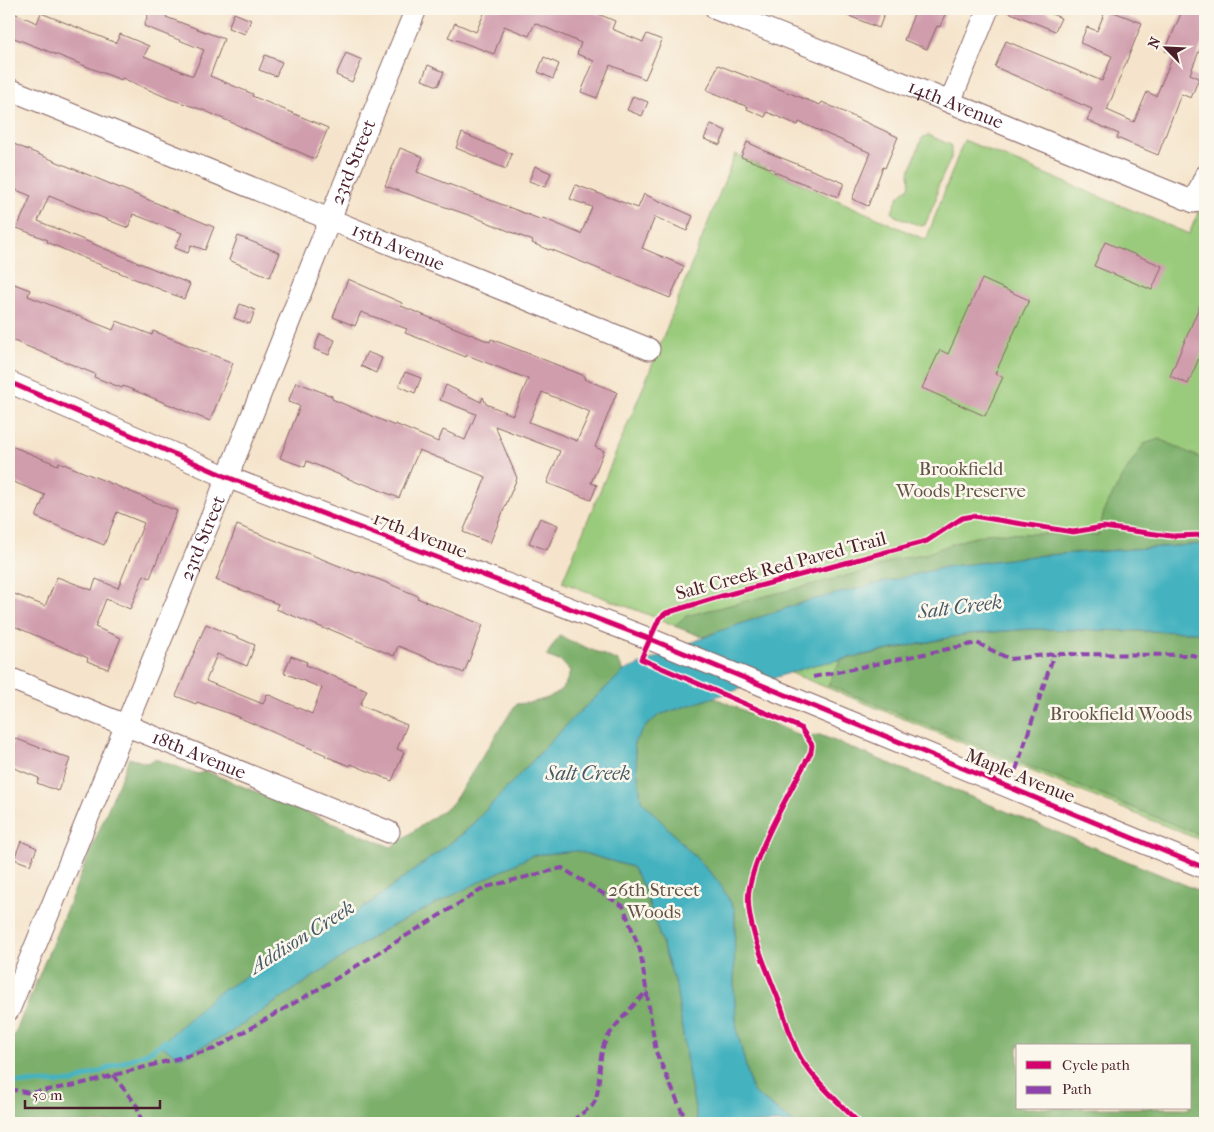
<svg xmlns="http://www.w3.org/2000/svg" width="1214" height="1132" font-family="'IM FELL French Canon',serif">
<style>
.green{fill:#9acb7b;stroke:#727553}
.forest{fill:#7baf6b;stroke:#62674b;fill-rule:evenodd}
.water{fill:#44b2c0;stroke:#476876}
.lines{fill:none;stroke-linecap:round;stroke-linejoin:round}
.stream{stroke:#44b2c0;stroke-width:5.5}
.building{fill:#d09dad;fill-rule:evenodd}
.minor-casing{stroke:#866463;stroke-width:23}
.minor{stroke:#fff;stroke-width:21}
.quiet{stroke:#8e44ad;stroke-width:4;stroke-dasharray:8 4;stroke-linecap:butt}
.cycleway-casing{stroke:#fbf7ec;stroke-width:8}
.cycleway{stroke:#d6006c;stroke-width:5}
.labels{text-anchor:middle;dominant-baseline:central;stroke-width:5;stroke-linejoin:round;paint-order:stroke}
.street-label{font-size:19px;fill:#4a1f2b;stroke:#fbf7ec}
.park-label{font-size:19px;fill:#625343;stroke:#fbf7ec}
.water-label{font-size:20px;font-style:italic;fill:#485a67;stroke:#fbf7ec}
</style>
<rect width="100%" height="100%" fill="#fbf7ec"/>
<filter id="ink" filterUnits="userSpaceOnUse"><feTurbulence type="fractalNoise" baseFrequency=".02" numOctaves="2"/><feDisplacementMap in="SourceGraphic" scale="10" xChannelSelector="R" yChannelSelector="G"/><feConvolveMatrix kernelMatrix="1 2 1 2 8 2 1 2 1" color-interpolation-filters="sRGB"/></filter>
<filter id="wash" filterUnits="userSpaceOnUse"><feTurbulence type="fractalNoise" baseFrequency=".0096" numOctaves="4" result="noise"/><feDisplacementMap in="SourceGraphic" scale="20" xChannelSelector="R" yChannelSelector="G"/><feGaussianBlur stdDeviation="1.12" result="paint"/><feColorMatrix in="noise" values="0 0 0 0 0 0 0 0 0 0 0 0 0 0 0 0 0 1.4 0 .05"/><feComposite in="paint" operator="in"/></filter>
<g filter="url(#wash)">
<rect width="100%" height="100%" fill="#f5e4cb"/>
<path class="green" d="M928,135l23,10v13l-13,28 -2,13 -11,26 -4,1 -26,-10 -3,-4 6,-15 11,-10 1,-5 -1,-9 13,-35z
M964,140l225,94 16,-38v646l-561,-229 -82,-31 87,-209 86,-219 191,86z"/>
<path class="forest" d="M1159,439l46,21v84l-172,12 -226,45 -104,36 -29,-11 12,-10 188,-47 22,-10 32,-6 32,-12 31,-8 107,2 7,-27 21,-37 18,-27z
M1031,629l165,3 9,-1v206l-377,-152 13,-25 127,-26z
M559,636l59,25 6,10 -51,47 -108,114 -96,72 -189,153 45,-21 155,-104 153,-77 44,-4 55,16 12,21 32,98 13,91 9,46h-689v-75l120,-290 18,5 8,-4 43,15 7,-3 186,76 61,-43 64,-100c23,-2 49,-6 54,-33l-8,-9 -16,-6z
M713,697l88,39 19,-1 385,158v230h-411l-42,-32 -15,-60 -3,-42 1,-79 -17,-29 -77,-81 -7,-58 13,-17 12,-10zM1018,1046h172v62h-172z"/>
<path class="water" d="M1205,544v87l-9,1 -165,-3 -63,5 -154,31 -155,50 -12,10 -13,17 7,58 77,81 17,29 -1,79 3,42 15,60 42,32h-96l-9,-46 -13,-91 -32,-98 -12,-21 -55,-16 -44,4 -153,77 -155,104 -46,21 -19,-12 56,-51 153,-90 96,-72 108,-114 51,-47 93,-39 90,-31 138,-34 88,-11z"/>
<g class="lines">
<path class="stream" d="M9,1081l8,2 56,-1 76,-30 16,-11"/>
</g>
<g id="blocks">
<path class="building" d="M150,9h20l-4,8 58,22 -14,37 43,18 -1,2 76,32 -13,31 -112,-49 -33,-11 -48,-21 -1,2 -112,-44v-25l28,12 4,-10 75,30 4,-9 29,12 -5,10 49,20 11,-26 -60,-24z
M486,9h100l29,12 -3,8 31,13 4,-8 15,6 -17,39 -35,-14 -13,33 -16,-6 13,-31 -17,-7 4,-11 -46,-20 -6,13 -25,-10 -10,28 -46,-17 7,-14 21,9z
M832,9h44l9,3 -6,16z
M916,9h31l-7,18 -3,-1 -10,23 -23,-9z
M1001,9h39l21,9 -6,13z
M1106,9l36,14 -35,87 27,12 13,-30 9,4 18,-42 -9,-3 18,-42h9l13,5v22l-15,38 9,4 -8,20 -10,-4 -23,61 -41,-17 2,-4 -32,-14 5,-11 -97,-42 11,-26 96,40 10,-25 -32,-13 7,-16 10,4z
M234,13l17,7 -6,14 -17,-6z
M346,53l16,7 -10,22 -16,-7z
M265,55l17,7 -6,14 -17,-6z
M544,57l15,7 -6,15 -15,-7z
M428,65l16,7 -6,14 -16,-6z
M718,65l102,40 2,-3 76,35 -13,31 -2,-1 -15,39 -16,-7 19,-46 -72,-31 -1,3 -31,-13 -2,5 -18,-8 1,-2 -41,-17z
M633,96l15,6 -6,14 -15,-6z
M711,124l15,7 -6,14 -16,-6z
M462,133l50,21 -6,15 -50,-21z
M9,142l205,85 -9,23 -14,-5 -3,8 -13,-5 7,-15 -49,-19 -5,14 -79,-32 -11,25 152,63 -6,15 -110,-45 -27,-12 1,-2 -31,-12 14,-32 -22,-9z
M747,142l15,7v1l82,33 -6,14 -64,-25 1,-2 -34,-13z
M400,148l23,9 -6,15 125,48 1,-2 38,16 11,-27 -22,-8 6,-14 62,23 6,-14 49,22 -6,15 -32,-14 -13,31 42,18 -14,32 -120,-49 -1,1 -17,-7 1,-2 -56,-23 -92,-32z
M535,166l16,7 -6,14 -16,-6z
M238,236l42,17 -10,24 -41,-17z
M1105,242l57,24 -10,24 -58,-24z
M348,279l54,24 -1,3 89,36 1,-3 46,18 48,19 -1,3 33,13 -22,55 9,4 -13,32 6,2 -6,15 -44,-17 13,-32 -65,-25 22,52 -27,65 -27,-11 23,-55 -67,-27 -20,48 -37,-15 -1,1 -54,-23 -2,6 -25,-9 20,-52 -12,-4 8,-20 36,14v3l63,27v-2l43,18 5,-12 22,10 11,-26 -36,-14 6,-15 35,17 2,-5 3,7 27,11 15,-36 -61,-24 -1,2 -40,-16 -21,-8 2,-4 -46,-17 -6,14 -22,-9zM542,392l48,20 -13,29 -48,-19z
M982,279l47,21 -34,74 8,3 -18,39 -63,-28 18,-38 8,4z
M9,282l21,8 -2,6 85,34 4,-9 35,14 1,-4 80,32 -23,58 -87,-35 -1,2 -28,-11 1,-3 -86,-35z
M1205,293v51l-17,40 -18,-8z
M240,304l15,6 -5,14 -16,-6z
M320,334l15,6 -6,15 -15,-6z
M367,352l15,6 -6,15 -15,-7z
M405,372l16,6 -6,15 -16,-7z
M9,445l49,20 1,-3 118,49 -27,67 -6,-3 -14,34 -24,-10 -11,28 26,11 -13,31 -21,-8 1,-3 -79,-34v-32l36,14 12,-29 35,13 4,-11 22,9 26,-65 -27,-11 -13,33 -68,-28 9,-22 -36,-15z
M540,518l18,7 -11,25 -18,-7z
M237,525l120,48 1,-1 22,8 38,16 -1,2 66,27 -19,48 -66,-27 -4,10 -65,-27 -1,1 -22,-9 -30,-12 2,-5 -62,-24z
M206,624l49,21 -8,21 -30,-12 -11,27 57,23 4,-10 45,20 10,-26 -38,-15 7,-17 16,6 -1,3 61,25 -7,15 47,20 -10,24 7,3 -12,29 -41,-17 -1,2 -25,-10 1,-1 -93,-40 -36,-13 -1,2 -20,-8z
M14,738l56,21 -12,32 -21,-8 2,-5 -30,-12v-15z
M21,841l16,7 -7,17 -16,-6z"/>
</g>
</g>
<g filter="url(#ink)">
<use href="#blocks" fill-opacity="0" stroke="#866463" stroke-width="1"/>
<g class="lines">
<g class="minor-casing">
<g id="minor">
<path id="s1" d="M716,9l209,83 269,110 11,-26"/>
<path id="s2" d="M9,89l640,260"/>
<path d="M950,102l38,-93"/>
<path d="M9,382l218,95 423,162 555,229"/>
<path id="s3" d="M9,678l380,154"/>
<path id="s4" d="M9,1010l206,-502 123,-309 78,-190"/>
</g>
</g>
<use href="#minor" class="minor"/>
<path class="quiet" d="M813,677l164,-34 33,16 44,-5 139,1 12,7
M1016,770l38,-116
M113,1075l24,31 5,17
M9,1089l21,4 46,-8 138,-36 113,-65 159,-97 76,-19 61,38 17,44 16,102 31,71
M576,1123v-5c5,-4 11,-8 16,-12 10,-12 5,-48 13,-64 8,-16 30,-38 42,-51"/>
<g class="cycleway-casing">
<path id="cycleway" d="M9,382l218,95 423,162 555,229
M859,1123c-19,-19 -40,-38 -56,-61 -10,-14 -16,-39 -22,-56 -12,-32 -37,-83 -32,-116 7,-42 42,-99 62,-138l1,-7 -11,-17 -160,-69 18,-40 7,-6 56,-17 205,-55 35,-23 11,-2 100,16 30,-5 68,9 34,-1"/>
</g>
<use href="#cycleway" class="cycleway"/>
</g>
</g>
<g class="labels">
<g class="street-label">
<text stroke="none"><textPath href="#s1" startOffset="258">14th Avenue</textPath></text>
<text stroke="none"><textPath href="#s4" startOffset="915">23rd Street</textPath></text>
<text stroke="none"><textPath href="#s2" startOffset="420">15th Avenue</textPath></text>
<text transform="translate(420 535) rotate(21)">17th Avenue</text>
<text stroke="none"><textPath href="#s4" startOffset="510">23rd Street</textPath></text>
<text transform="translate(781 566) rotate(-15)">Salt Creek Red Paved Trail</text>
<text stroke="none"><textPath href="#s3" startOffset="205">18th Avenue</textPath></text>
<text transform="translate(1020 776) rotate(22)">Maple Avenue</text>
</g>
<g class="park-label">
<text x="961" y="469">Brookfield<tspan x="961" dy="22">Woods Preserve</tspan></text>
<text x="1121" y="714">Brookfield Woods</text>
<text x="654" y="890">26th Street<tspan x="654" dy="22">Woods</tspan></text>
</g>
<g class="water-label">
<text transform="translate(960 607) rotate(-7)">Salt Creek</text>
<text x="588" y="773">Salt Creek</text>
<text transform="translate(302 937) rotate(-32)">Addison Creek</text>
</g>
</g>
<rect width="1214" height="1132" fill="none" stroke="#fbf7ec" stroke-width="30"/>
<rect x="1016" y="1044" width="175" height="65" fill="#fbf7ec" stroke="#b4a19f"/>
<rect x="1026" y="1061" width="25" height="8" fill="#d6006c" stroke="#b4a19f"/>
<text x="1062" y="1070" font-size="15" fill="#4a1f2b">Cycle path</text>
<rect x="1026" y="1086" width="25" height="8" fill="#8e44ad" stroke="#b4a19f"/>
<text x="1062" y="1094" font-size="15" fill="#4a1f2b">Path</text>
<g transform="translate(1166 48) rotate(294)" stroke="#fbf7ec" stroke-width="4" paint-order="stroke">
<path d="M0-4L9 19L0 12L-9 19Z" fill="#4a1f2b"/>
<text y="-8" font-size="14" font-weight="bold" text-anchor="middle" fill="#4a1f2b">N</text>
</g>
<path d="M25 1100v8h135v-8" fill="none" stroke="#4a1f2b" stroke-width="2.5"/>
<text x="32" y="1100" font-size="15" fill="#4a1f2b" stroke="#fbf7ec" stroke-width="4" paint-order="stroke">50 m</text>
</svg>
